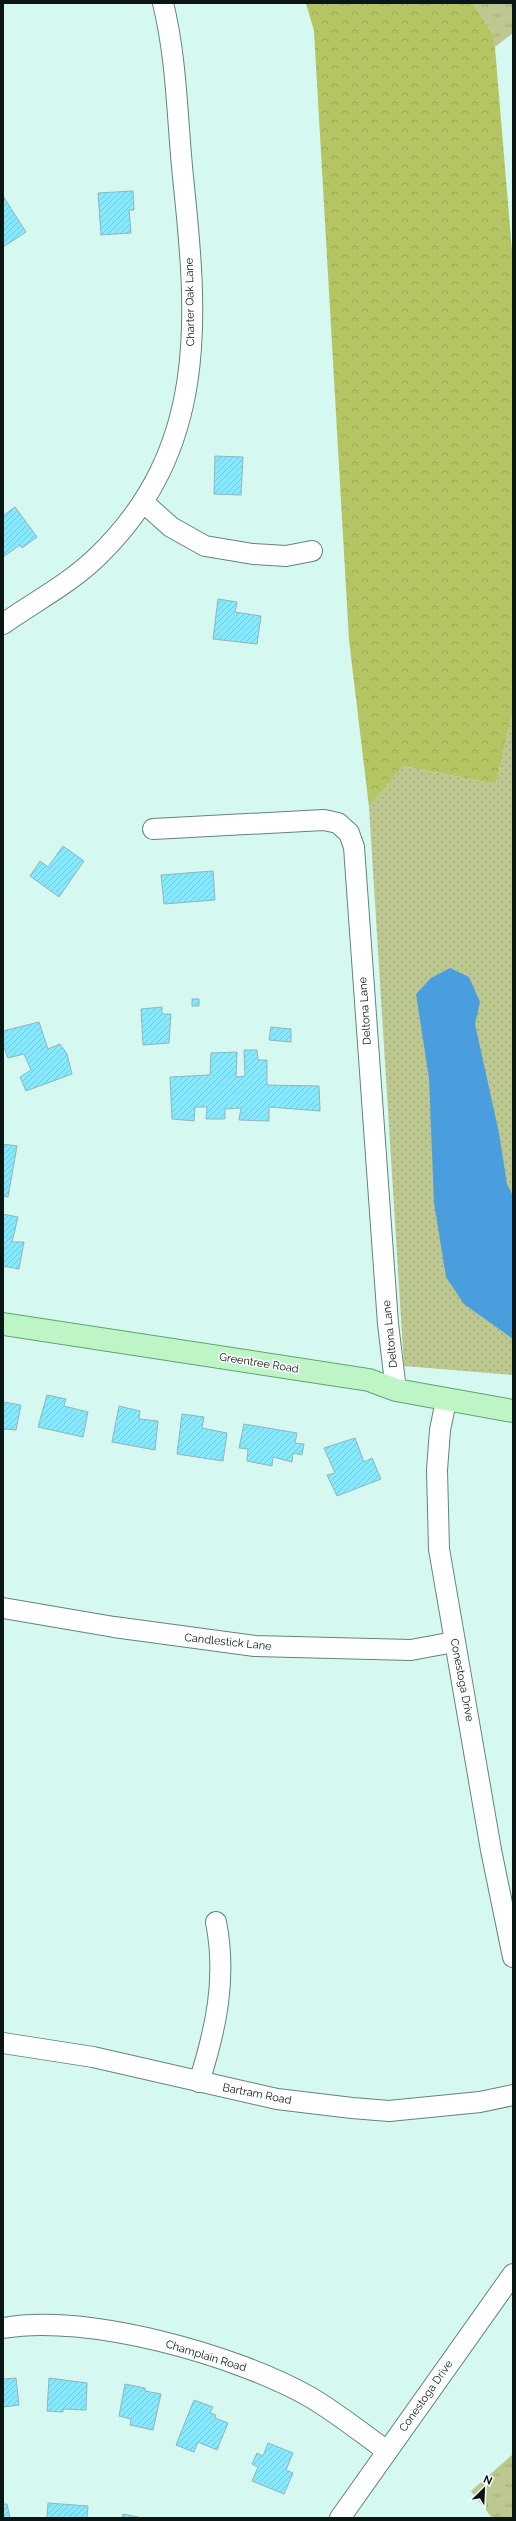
<svg xmlns="http://www.w3.org/2000/svg" width="516" height="2521" font-family="Raleway,sans-serif">
<style>
.grass{fill:url(#grass-dots)}
.forest{fill:url(#forest-crowns)}
.park{fill:url(#park-tufts)}
.water{fill:#4b9edd}
.building{fill:url(#building-hatch);stroke:#92b4bc}
.lines{fill:none;stroke-linecap:round;stroke-linejoin:round}
.street-casing{stroke:#63837d;stroke-width:22}
.primary-casing{stroke:#62a270;stroke-width:24}
.street{stroke:#fff;stroke-width:20}
.primary{stroke:#bef5c7;stroke-width:22}
.labels{text-anchor:middle;dominant-baseline:central;stroke-width:3;stroke-linejoin:round;paint-order:stroke}
.street-label{font-size:11px;fill:#091614;stroke:#fff}
</style>
<defs>
<pattern id="grass-dots" width="8" height="8" patternUnits="userSpaceOnUse"><rect width="8" height="8" fill="#bdc790"/><path d="M2 2h.1M6 6h.1" fill="none" stroke="#a1aa7b" stroke-width="1.8" stroke-linecap="round"/></pattern>
<pattern id="forest-crowns" width="20" height="18" patternUnits="userSpaceOnUse"><rect width="20" height="18" fill="#b5c563"/><path d="M2 6a3 3 0 1 1 6 0M12 15a3 3 0 1 1 6 0" fill="none" stroke="#9aa855"/></pattern>
<pattern id="park-tufts" width="24" height="20" patternUnits="userSpaceOnUse"><rect width="24" height="20" fill="#bdc790"/><path d="M3 7l-1-3M5 7V3M7 7l1-3M15 17l-1-3M17 17v-4M19 17l1-3" fill="none" stroke="#a1aa7b"/></pattern>
<pattern id="building-hatch" width="6" height="6" patternUnits="userSpaceOnUse"><rect width="6" height="6" fill="#85eaff"/><path d="M-1 1l2-2M0 6l6-6M5 7l2-2" fill="none" stroke="#72c8da"/></pattern>
</defs>
<rect width="100%" height="100%" fill="#d5f9f1"/>
<path class="grass" d="M513,711v664l-109,-9 -35,-559 34,-41 93,18z"/>
<path class="forest" d="M306,3h167l21,33 19,227v448l-17,73 -93,-18 -34,41 -20,-167 -35,-609z"/>
<path class="park" d="M473,3h40v30l-18,14 -1,-11z
M513,2454v64h-21l-21,-27z"/>
<path class="water" d="M450,968l19,9 11,25 -5,22 24,109 8,51 6,12v143l-49,-35 -18,-27 -12,-74 -5,-125 -13,-84 15,-16z"/>
<path class="building" d="M133,191l1,19h-5l2,23 -30,2 -3,-42z
M3,196l23,36 -23,15z
M215,456l28,1 -2,38 -27,-1z
M15,507l22,30 -15,11 -2,-3 -17,12v-41z
M218,599l19,3 -2,10 26,4 -4,28 -44,-5z
M63,846l21,15 -25,36 -29,-21 10,-15 8,6z
M213,871l2,29 -51,4 -3,-29z
M192,999h7v7h-7z
M162,1007v7h9l-2,29 -26,2 -2,-36z
M39,1022l9,27 12,-5 7,10 5,20 -46,17 -6,-14 11,-7 -7,-16 -16,4 -5,-13v-14z
M271,1027l20,2v13l-22,-2z
M244,1050h13l1,10h9v25l52,1 1,25 -51,-4v14l-30,-1 2,-12 -16,1v10h-19l1,-12h-12l-1,14 -22,-2 -2,-42 40,-2 1,-22 26,-1 -1,25 9,-1z
M3,1144l14,2 -9,51 -5,-1z
M3,1214l15,3 -6,25h12l-5,27 -16,-3z
M47,1395l19,4 -2,7 24,6 -5,25 -45,-10z
M3,1402l18,3 -5,25 -13,-1z
M119,1406l21,5 -1,8 19,2 -3,29 -43,-8z
M182,1414l22,3 -2,11 25,5 -4,28 -46,-7z
M244,1424l53,9 -2,10 9,1 -2,11 -9,-2 -1,9 -19,-5 -1,9 -25,-5 1,-12 -9,-1z
M355,1438l9,24 8,-4 9,21 -44,17 -10,-21 8,-2 -11,-25z
M16,2378l3,27 -16,2v-28z
M49,2378l38,5 -1,27 -23,-1v3l-16,-1z
M125,2384l20,4v3l16,3 -8,36 -23,-5 1,-6 -12,-3z
M194,2400l19,7 -3,6 6,2 -1,3 13,5 -11,27 -19,-8 -4,10 -18,-7z
M268,2443l25,10 -7,17 7,3 -9,21 -32,-13 6,-14 -6,-3 5,-11 6,3z
M48,2503l40,3 -1,12h-40z
M3,2504h4l3,14h-7z
M123,2514l15,3v1h-16z"/>
<g class="lines">
<g class="street-casing">
<path id="street" d="M143,502l28,25 34,19 48,8 33,2 26,-5
M3,624c31,-22 66,-40 94,-67 112,-108 101,-238 86,-380 -6,-59 -6,-117 -20,-174
M153,829l171,-9 14,3 11,10 5,14 34,477 8,66
M446,1401l-6,29 -3,40 2,79 52,301 22,107
M3,1608l111,19 141,19 156,4 43,-8
M3,2043l90,14 184,42 75,9 37,3 91,-9 33,-7
M199,2082c17,-53 28,-104 17,-160
M3,2328c84,-15 233,27 307,69 27,16 52,36 77,54
M340,2518l173,-244"/>
</g>
<g class="primary-casing">
<path id="primary" d="M3,1324l366,56 27,10 117,21"/>
</g>
<use href="#street" class="street"/>
<use href="#primary" class="primary"/>
</g>
<g class="labels">
<g class="street-label">
<text transform="translate(190 302) rotate(-91)">Charter Oak Lane</text>
<text transform="translate(365 1011) rotate(-94)">Deltona Lane</text>
<text transform="translate(390 1334) rotate(-96)">Deltona Lane</text>
<text transform="translate(259 1363) rotate(9)">Greentree Road</text>
<text transform="translate(228 1642) rotate(6)">Candlestick Lane</text>
<text transform="translate(462 1680) rotate(79)">Conestoga Drive</text>
<text transform="translate(257 2094) rotate(11)">Bartram Road</text>
<text transform="translate(206 2356) rotate(17)">Champlain Road</text>
<text transform="translate(426 2396) rotate(-55)">Conestoga Drive</text>
</g>
</g>
<rect width="516" height="2521" fill="none" stroke="#091614" stroke-width="8"/>
<g transform="translate(484 2489) rotate(24)" stroke="#ffffff" stroke-width="3" paint-order="stroke">
<path d="M0-3L7 15L0 10L-7 15Z" fill="#091614"/>
<text y="-6" font-size="11" font-weight="bold" text-anchor="middle" fill="#091614">N</text>
</g>
</svg>
